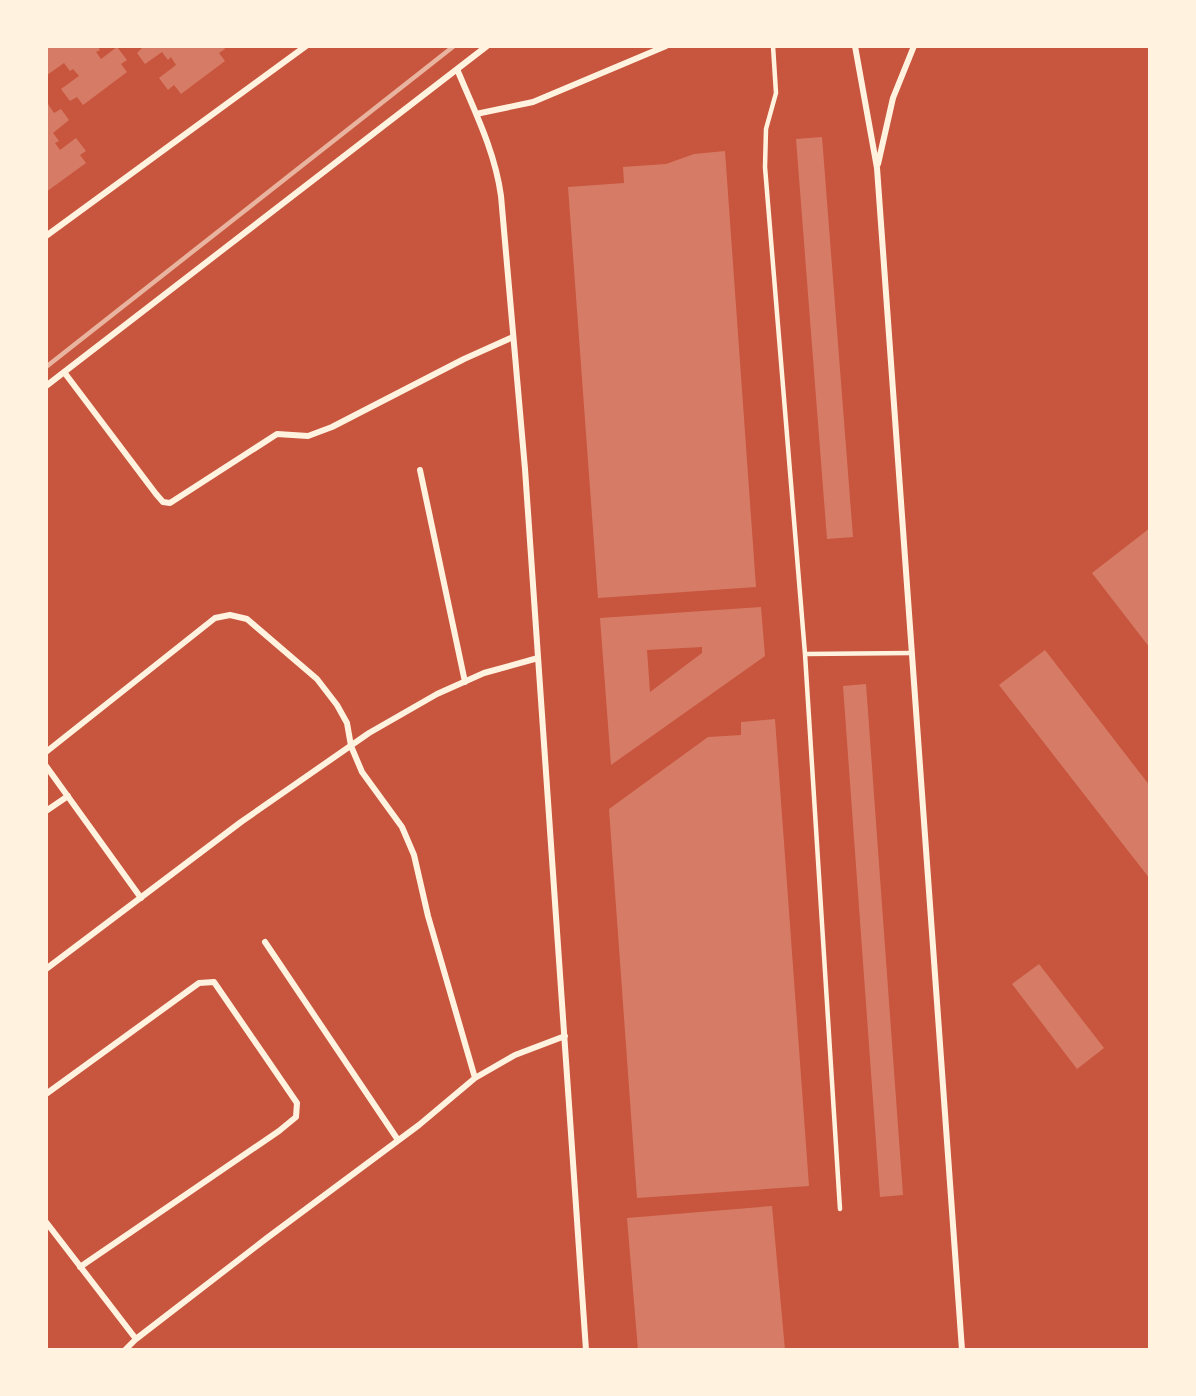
<svg xmlns="http://www.w3.org/2000/svg" width="1196" height="1396" font-family="Inter,sans-serif">
<style>
.building{fill:#d67c66;fill-rule:evenodd}
.lines{fill:none;stroke-linecap:round;stroke-linejoin:round}
.service{stroke:#fff3e0;stroke-width:4.5}
.minor{stroke:#fff3e0;stroke-width:6}
.rail{stroke:#e9b49f;stroke-width:4.5}
</style>
<rect width="100%" height="100%" fill="#c8553d"/>
<path class="building" d="M46,46h51l3,4 -4,2 5,7 16,-12 10,13 -6,4 6,8 -44,33 -6,-8 -7,4 -9,-12 18,-13 -6,-7 -3,2 -6,-8 -17,12z
M141,46h57l1,2 24,-2 2,3 -6,4 6,8 -44,33 -7,-9 -6,5 -9,-12 17,-13 -5,-8 -3,3 -6,-8 -17,12 -8,-11 5,-5z
M48,104l6,9 7,-4 8,11 -16,13 6,8 -4,2 5,7 16,-12 10,13 -6,4 6,8 -40,29v-87z
M822,137l31,400 -26,2 -31,-400z
M725,151l31,436 -158,11 -30,-411 56,-4 -1,-16 43,-3 28,-10z
M1150,528v120l-58,-75z
M761,607l4,49 -154,109 -11,-147zM702,647v6l-52,39 -3,-42z
M1045,650l105,136v93l-151,-194z
M866,684l37,511 -23,2 -37,-511z
M775,719l34,467 -172,12 -28,-389 99,-72 33,-2v-13z
M1039,964l65,84 -27,21 -65,-85z
M772,1206l13,144h-147l-11,-132z"/>
<g class="lines">
<path class="service" d="M773,46l3,47 -10,36 -1,38 40,487 35,555
M805,654l107,-1"/>
<path class="minor" d="M855,46l22,122 85,1182
M457,69c17,41 38,82 44,127l24,273 61,881
M476,114l57,-12 133,-56
M878,164l15,-66 21,-52
M46,236l260,-190
M64,372l92,122 7,8 7,1 107,-69 31,2 24,-9 132,-68 49,-22
M46,386l441,-340
M420,470l45,212
M46,752l169,-134 15,-3 17,4 70,60 20,26 10,18 4,23 11,26 40,55 12,28 14,61 47,162
M46,766l95,132
M46,811l22,-15
M265,942l133,198
M46,969l195,-147 128,-89 68,-39 47,-21 54,-15
M46,1094l153,-111 15,-1 83,121 -1,14 -17,14 -199,136
M46,1222l90,117 -11,11
M136,1339l131,-101 152,-113 56,-47 40,-23 50,-19"/>
<path class="rail" d="M46,367l408,-321"/>
</g>
<rect width="1196" height="1396" fill="none" stroke="#fff3e0" stroke-width="96"/>
</svg>
